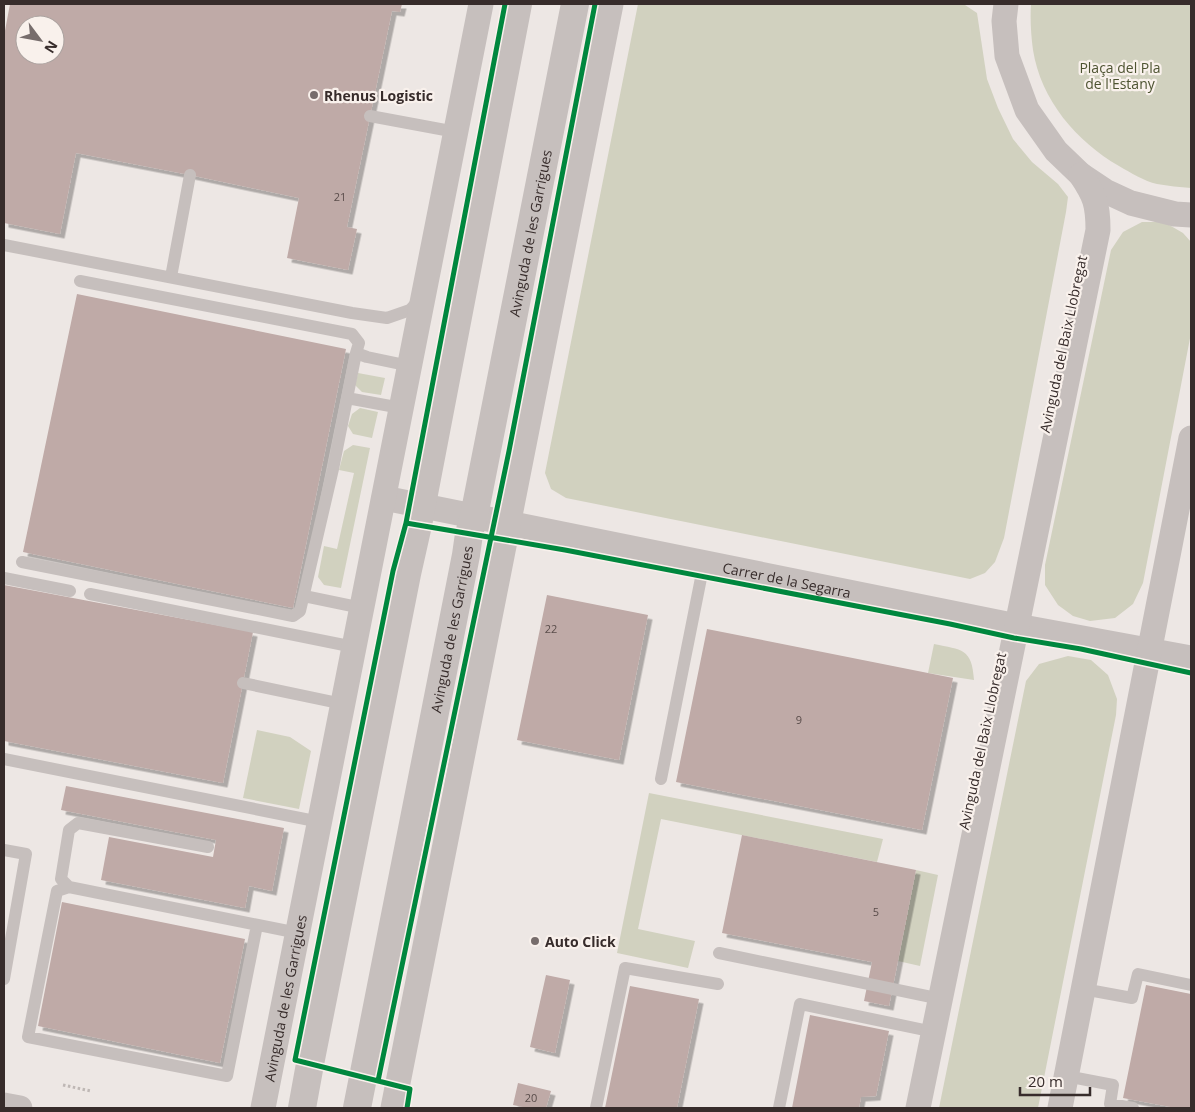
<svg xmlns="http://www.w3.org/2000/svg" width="1195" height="1112" font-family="'Open Sans',sans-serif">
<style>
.green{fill:#d1d1bf}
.building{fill:#bfaaa7;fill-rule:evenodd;filter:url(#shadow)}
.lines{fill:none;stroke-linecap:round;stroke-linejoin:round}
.path{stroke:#bfb8b5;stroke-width:3;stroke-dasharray:2.5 2.5;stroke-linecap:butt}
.service{stroke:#c6bfbd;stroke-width:12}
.minor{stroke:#c6bfbd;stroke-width:25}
.tertiary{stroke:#c6bfbd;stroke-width:28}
.cycleway-casing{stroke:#f9f1ec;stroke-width:8}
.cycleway{stroke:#00873e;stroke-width:5}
.poi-dot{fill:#776d6c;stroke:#f9f1ec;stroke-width:2}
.labels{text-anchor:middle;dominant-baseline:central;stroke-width:4.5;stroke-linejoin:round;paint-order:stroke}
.number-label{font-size:11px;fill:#594c4a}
.park-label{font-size:14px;fill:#4d5331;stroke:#f9f1ec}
.poi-label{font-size:14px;font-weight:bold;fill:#372c2b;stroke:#f9f1ec;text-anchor:start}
.street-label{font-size:14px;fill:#372c2b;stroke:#f9f1ec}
</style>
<defs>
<filter id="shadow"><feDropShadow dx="4.5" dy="4.5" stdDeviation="0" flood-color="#0004"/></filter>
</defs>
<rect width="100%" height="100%" fill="#ede7e4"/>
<path class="green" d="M638,4h320l7,1 12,8 10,66 11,29 15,31 19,23 26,22 10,13 -2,15 -62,326 -9,24 -10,11 -15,6 -404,-81 -15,-9 -6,-16z
M1031,4h160v184c-11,-1 -23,-2 -34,-4 -13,-3 -26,-11 -38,-18 -43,-25 -78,-66 -86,-116 -2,-15 -3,-31 -2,-46z
M1142,222h22l19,11 8,9v91l-48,250 -10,21 -18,14 -25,3 -17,-5 -15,-11 -13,-20v-20l66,-315 12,-18z
M358,373l27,5 -4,17 -19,-3 -7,-7z
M360,408l18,4 -6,26 -19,-4 -5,-8 4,-12z
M353,445l17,3 -29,140 -17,-3 -6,-8 6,-31 13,3 17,-76 -15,-3 5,-19z
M934,644c28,6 38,4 40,36l-46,-7z
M1068,656l23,4 17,15 9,24 -1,16 -78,393h-99l87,-427 13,-17z
M257,730l33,7 21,14 -12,58 -56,-11z
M649,793l234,46 -6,23 -216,-43 -23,110 57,12 -7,27 -71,-15z
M916,870l22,5 -18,91 -22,-5z"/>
<path class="building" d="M10,4h392l-2,8 -8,-1 -45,216 10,2 -9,41 -61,-12 12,-60 -109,-23 -114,-22 -16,81 -56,-11v-187zM25,25h30v30h-30z
M77,294l269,55 -53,259 -270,-56z
M4,585l249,47 -30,151 -219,-42z
M547,595l101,20 -29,145 -102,-20z
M707,629l246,49 -31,152 -246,-48z
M66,786l218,42 -12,63 -23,-5 -4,22 -144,-28 8,-43 104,20 3,-17 -155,-30z
M742,835l174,35 -27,136 -25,-5 8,-39 -150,-29z
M62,902l183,37 -25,124 -182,-37z
M546,975l24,5 -15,73 -25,-6z
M1146,985l45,9v114h-15l-53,-10z
M630,986l69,13 -22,109h-72z
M810,1015l79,16 -13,65 -15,1 -2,11h-67z
M518,1083l33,8 -5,17h-18l-15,-3z"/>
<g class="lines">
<path class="path" d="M63,1085l28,6"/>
<path class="service" d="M370,116l86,16
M4,245l348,68 35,5 23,-8 9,-10
M171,277l19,-102
M80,281l272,53 7,9 -3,10 11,4 43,9
M347,398l54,10
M22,562l271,54 7,-5 33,-142 23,-116
M4,578l66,13
M90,594l264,53
M304,596l58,12
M243,683l100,21
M4,759l316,63
M661,779l43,-216
M208,847l-130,-24 -9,7 -8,49 8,8 229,46
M4,850l22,4 -22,125
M69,887l-12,4 -29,146 199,39 30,-151
M719,953l222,46
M1083,989l49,9 6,-24 53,11
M1066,1076l47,9 -3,19 23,4
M596,1108l29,-140 93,16
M779,1108l21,-104 134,28"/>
<g class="minor">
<path d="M1006,4l-2,17 3,35 20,54 29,41 25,24 24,16 26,12 44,11 16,1"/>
<path id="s1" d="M384,498l633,128 174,32"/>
<path d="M4,1105l16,3"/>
<path id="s2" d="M263,1108l218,-1104"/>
<path d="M393,1108l218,-1104"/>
<path d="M918,1108l180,-878c0,-26 -3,-34 -17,-55"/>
<path d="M1060,1108l131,-670"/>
</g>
<g class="tertiary">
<path d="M302,1108l8,-44 97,-490 11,-49 100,-521"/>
<path id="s3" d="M357,1108l109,-553 3,-21 5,-18 101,-512"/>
</g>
<g class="cycleway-casing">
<path id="cycleway" d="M406,523l159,27 385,74 64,14 67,11 110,24
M378,1081l131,-630 86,-447
M407,1108l3,-19 -115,-29 98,-489 13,-48 99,-519"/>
</g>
<use href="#cycleway" class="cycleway"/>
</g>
<g class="poi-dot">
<circle cx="314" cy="95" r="5"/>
<circle cx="535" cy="941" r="5"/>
</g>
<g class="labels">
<g class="number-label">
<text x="340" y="196">21</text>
<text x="551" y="628">22</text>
<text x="799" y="719">9</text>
<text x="876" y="911">5</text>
<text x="531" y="1097">20</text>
</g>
<g class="park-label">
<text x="1120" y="67">Plaça del Pla<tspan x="1120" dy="16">de l'Estany</tspan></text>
</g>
<g class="poi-label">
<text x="324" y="95">Rhenus Logistic</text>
<text x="545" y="941">Auto Click</text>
</g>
<g class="street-label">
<text stroke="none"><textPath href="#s3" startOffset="892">Avinguda de les Garrigues</textPath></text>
<text transform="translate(1063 344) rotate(-78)">Avinguda del Baix Llobregat</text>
<text stroke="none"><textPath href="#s1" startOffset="411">Carrer de la Segarra</textPath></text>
<text stroke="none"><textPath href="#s3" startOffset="488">Avinguda de les Garrigues</textPath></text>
<text transform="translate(982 741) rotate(-78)">Avinguda del Baix Llobregat</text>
<text stroke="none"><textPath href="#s2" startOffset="112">Avinguda de les Garrigues</textPath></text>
</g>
</g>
<rect width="1195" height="1112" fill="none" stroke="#372c2b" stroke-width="10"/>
<g transform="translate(40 40) rotate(122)"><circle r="24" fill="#f9f1ec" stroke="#aba29f"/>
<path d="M0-4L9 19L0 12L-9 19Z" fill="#776d6c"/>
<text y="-8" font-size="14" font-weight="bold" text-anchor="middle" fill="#372c2b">N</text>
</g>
<path d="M1020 1087v8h70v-8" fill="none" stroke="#372c2b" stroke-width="2.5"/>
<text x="1028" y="1087" font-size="15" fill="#372c2b" stroke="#f9f1ec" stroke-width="4" paint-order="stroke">20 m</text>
</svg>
